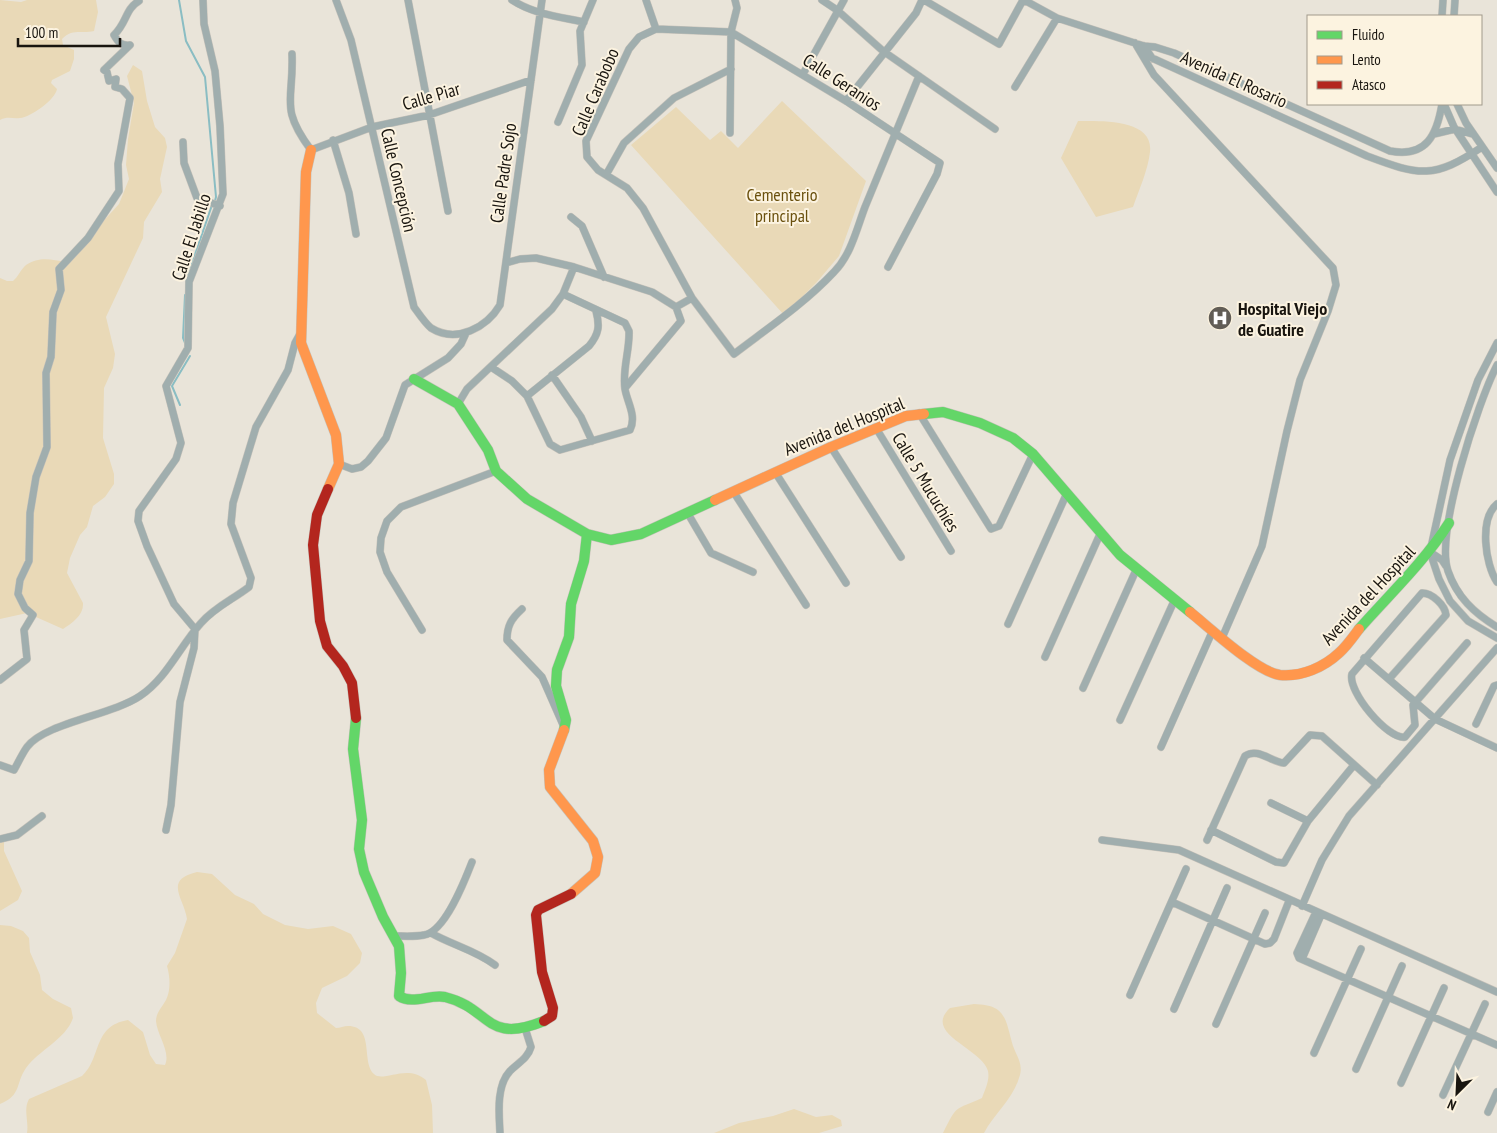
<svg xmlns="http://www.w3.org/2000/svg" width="1497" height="1133" font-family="'PT Sans Narrow',sans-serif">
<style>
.green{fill:#e9d9b7}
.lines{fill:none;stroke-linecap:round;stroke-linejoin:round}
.stream{stroke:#8abdc3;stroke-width:2}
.street-casing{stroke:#c6c2ba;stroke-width:8}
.fast-casing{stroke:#c6c2ba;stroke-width:11}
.slow-casing{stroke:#c6c2ba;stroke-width:11}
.jam-casing{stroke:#c6c2ba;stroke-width:11}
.street{stroke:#a0aeae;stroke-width:7}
.fast{stroke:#63d668;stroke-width:10}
.slow{stroke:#ff974d;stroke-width:10}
.jam{stroke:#b3261e;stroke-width:10}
.labels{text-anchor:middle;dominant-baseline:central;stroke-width:4;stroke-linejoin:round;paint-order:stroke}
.street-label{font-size:18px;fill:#19150f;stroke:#fcf3e0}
.park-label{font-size:18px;fill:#6a500d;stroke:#fcf3e0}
.poi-label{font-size:18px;font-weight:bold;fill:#19150f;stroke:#fcf3e0;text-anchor:start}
</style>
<rect width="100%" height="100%" fill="#e9e4d9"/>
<path class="green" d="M0,0l21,2 6,-2h69l2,12 -4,19c-12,3 -22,-3 -32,8l1,6 11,5v9l-4,12 -18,9 -1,3 6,6c-2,11 -26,28 -37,29 -8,1 -12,-2 -20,2z
M133,65l9,6 5,30 8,26 10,11 2,9 -7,32 2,13 -18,30 -1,16 -37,79 9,37 -2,14 -9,20 -1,50 11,36v10l-9,13 -12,9 -6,21 -7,8 -10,23 -3,15 16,30c1,12 -11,20 -20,26l-36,-16 -27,6v-341l7,3h6c5,-4 8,-12 13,-16 14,-9 26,-5 40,-3l53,-58 10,-25 -3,-14 2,-26 6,-36 -7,-27z
M782,101l84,80 -27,75 -23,27 -32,32 -153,-170 45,-38 34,33 11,-9 17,17z
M1078,121c21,0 76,-3 72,31 -2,18 -11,38 -17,55l-37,10 -35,-59z
M0,838l4,4v9l18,40 -4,9 -18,11z
M197,872l15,2 23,21 19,9 9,10 22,11 23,4 25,-3 18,8 11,19 -2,10 -13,13 -25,12 -6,15 1,10 19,15c4,0 8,-2 12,-2 27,0 13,36 26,48 9,9 33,-11 52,6l6,25 1,28h-406c2,-12 -4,-23 2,-34l53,-23c20,-18 10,-50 46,-56l15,12 7,23 6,9 9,1c6,-13 -8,-30 -9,-44 0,-8 6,-14 10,-21 5,-10 4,-24 1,-34l8,-13 12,-34c-3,-21 -24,-39 10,-47z
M0,925l11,1 12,5 6,7 1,14 10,23 2,15 11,9 18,9 2,10c-7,21 -34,32 -47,50 -11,16 -4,27 -26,36z
M974,1004c33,1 31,15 39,42 4,11 11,19 6,32 -6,21 -25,36 -35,55h-41c15,-30 11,-22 39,-35 3,-8 8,-18 6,-27 -6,-23 -66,-37 -38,-63z
M794,1109l22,8 16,-2 9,5 1,6 -23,7h-105l25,-10 34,-7z"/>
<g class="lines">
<path class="stream" d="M179,0l7,41 19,36 11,120 -1,4
M186,281l26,-76
M185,343l-2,-5 2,-43
M180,405l-8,-19 18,-30"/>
<g class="street-casing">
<path id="street" d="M336,0l15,40 63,267c5,7 11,16 17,21 26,16 56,-1 69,-23l42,-305
M408,0l40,211
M512,0c21,14 48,17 72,22
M646,0l10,29
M822,0l15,10 46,41 112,78
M924,0l75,44 24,-44
M1024,0l33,18 87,28 11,1 19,6 216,98c37,7 47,-17 52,-47
M1442,16l1,-16
M1454,16l1,-16
M1135,43l19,32 179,193 3,17 -8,26 -28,69 -13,51 -25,115 -40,92
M1144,46l8,12 215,98c53,20 67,23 115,-9
M292,54c2,47 -13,53 19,96l61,-23 57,-12 102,-35
M803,74l41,-74
M1015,87l42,-69
M846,101l70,-88 6,-13
M1444,104l10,23 43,65
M1457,104l9,19 31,45
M558,122l24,-57 -2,-34 13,-31
M730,133l1,-101 6,-24 -2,-8
M1434,134l21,-5 17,5
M333,140l16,53 7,41
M183,142l1,21 13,35 23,8
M606,175l18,-32 50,-45 57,-29
M571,217l11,9 22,51
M506,263l14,-4 16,-1 38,9 78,25 24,15 5,14 -56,67
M888,267l49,-93 3,-11 -94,-62 -115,-69 -75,-3 -17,8 -10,12 -43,92 1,16 11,13 29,18 16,20 49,90 42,56c34,-26 71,-51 100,-82 17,-17 23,-44 31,-65 18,-44 36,-88 54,-131
M676,307l16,-9
M1497,343l-19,37 -28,80 -20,92 9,27 11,22 18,20 29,17
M1497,365c-19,37 -62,168 -49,206 9,26 26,42 49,56
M491,367l21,14 15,15 23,48 10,6 70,-20c7,-14 -3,-28 -5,-41 -3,-20 5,-39 4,-58l-4,-8 -62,-29
M552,375l29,42 11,24
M527,396l62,-50c10,-12 11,-20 7,-35
M458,404l9,-15 85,-80 11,-15 11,-27
M919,413l72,116 8,-3 34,-72
M876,428l75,123
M831,447l70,110
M339,464l13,5 9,-2 7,-6 18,-23 19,-53 43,-27 13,-14 5,-11
M775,472l71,111
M733,491l73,114
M1497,504c-18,15 -12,60 0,78
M687,512l24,41 42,19
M1430,552l12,8 4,6
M522,609c-11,10 -15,17 -15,31l35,37 22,50
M1008,624l59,-131
M422,630l-35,-58 -7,-20 1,-14 6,-17 14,-14 95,-36
M1045,657l56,-125
M1364,658l71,61 62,29
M1389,679l57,-64c-1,-10 -14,-22 -24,-22l-70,81c-5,17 36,66 53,63l10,-12 -2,-20 54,-62
M0,680l27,-21 -3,-29 9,-15 -8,-7 -7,-14 2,-14 9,-19 1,-48 6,-36 11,-30 -1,-74 5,-16 2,-45 8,-22 -2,-21 29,-31 31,-47 -1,-27 12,-66 -8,-9 -7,-2 1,-8 -7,2 -2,-9 -3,-2 26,-25c-9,1 -12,-3 -16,-10 13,-12 11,-26 25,-34
M1083,688l54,-120
M1120,720l55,-121
M1476,724l18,-38 3,-1
M1161,747l52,-117
M0,765l14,5c4,-7 8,-16 13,-23 18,-24 85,-32 113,-51 27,-18 40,-50 61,-73 14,-16 31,-23 48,-36l2,-9 -20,-54 2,-21 23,-76 32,-57 7,-27 5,-9
M1271,803l37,18
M166,830l5,-25 9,-103 14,-54 1,-19 -21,-25 -27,-58 -9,-25 1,-10 37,-52 5,-16 -15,-57 22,-38 1,-66 34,-88 -3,-68 -5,-55 -11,-47 -1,-24
M1211,830l65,32 8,1 24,-42 46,-56
M0,839l17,-4 25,-19
M1102,840l77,10 318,142
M1207,840l38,-84c13,-9 26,6 39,7l26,-28 12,1 55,49
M1172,902l93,42 5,-1 4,-4 15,-38
M1302,906l20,-46 27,-44 148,-168
M1316,912l-19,41 2,5 198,87
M431,933c21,12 44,17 64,32
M393,936c10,0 22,1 31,-1 21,-3 41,-55 48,-73
M1302,959l19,-44
M1130,995l56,-126
M1174,1009l53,-121
M1216,1024l49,-111
M1314,1053l47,-104
M1356,1069l46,-103
M1401,1083l43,-95
M1443,1095l42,-91
M1488,1112l9,-20
M500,1133c-1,-19 -4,-47 10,-62 8,-8 18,-13 21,-24l-6,-19"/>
</g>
<g class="fast-casing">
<path id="fast" d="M414,379l44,25 30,46 8,21 31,28 60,35 24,6 30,-6 74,-34
M924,414l19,-2 37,11 33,15 20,16 87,101 70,57
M1359,629c31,-35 65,-67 90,-106
M356,718l-3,31 9,71 -3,29 5,23 19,45 16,29 2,27 -2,23c14,9 30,-2 46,1 46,11 40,48 99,24
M564,730l2,-10 -10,-34 1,-16 12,-33 2,-33 13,-43 3,-27"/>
</g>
<g class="slow-casing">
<path id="slow" d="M311,150l-5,22 -5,171 35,92 3,29 -11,25
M715,500l116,-53 75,-31 18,-2
M1190,612c20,16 67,60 90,63 22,2 44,-8 59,-22 8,-7 14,-16 20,-24
M564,730l-15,40 1,17 43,54 5,16 -3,16 -24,21"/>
</g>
<g class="jam-casing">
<path id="jam" d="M328,489l-11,26 -4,30 7,76 7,25 16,20 9,17 4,35
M544,1021l8,-5 1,-8 -11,-36 -6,-57 2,-5 33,-16"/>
</g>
<use href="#street" class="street"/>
<use href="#fast" class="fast"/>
<use href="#slow" class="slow"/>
<use href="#jam" class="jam"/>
</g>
<defs>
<g id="hospital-disc" transform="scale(1.25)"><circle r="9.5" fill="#625d56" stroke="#fcf3e0"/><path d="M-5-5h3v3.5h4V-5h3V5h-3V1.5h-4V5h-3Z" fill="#fff"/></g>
</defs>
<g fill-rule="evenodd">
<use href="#hospital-disc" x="1220" y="318"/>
</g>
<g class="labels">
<g class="street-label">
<text transform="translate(1234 79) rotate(24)">Avenida El Rosario</text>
<text transform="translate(842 82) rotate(33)">Calle Geranios</text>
<text transform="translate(595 92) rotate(-67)">Calle Carabobo</text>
<text transform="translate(431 96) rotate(-16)">Calle Piar</text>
<text transform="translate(503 173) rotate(-82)">Calle Padre Sojo</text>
<text transform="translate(399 180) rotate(77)">Calle Concepción</text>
<text transform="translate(191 237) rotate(-72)">Calle El Jabillo</text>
<text transform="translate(844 426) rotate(-22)">Avenida del Hospital</text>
<text transform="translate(926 482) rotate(59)">Calle 5 Mucuchíes</text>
<text transform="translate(1368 595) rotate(-47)">Avenida del Hospital</text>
</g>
<g class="park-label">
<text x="782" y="194">Cementerio<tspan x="782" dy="21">principal</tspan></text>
</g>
<g class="poi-label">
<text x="1238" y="308">Hospital Viejo<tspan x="1238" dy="21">de Guatire</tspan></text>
</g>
</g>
<rect x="1307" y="15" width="175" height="90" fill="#fcf3e0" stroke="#a19a8c"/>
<rect x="1317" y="31" width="25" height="8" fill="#63d668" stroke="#a19a8c"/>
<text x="1352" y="40" font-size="15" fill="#19150f">Fluido</text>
<rect x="1317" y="56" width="25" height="8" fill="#ff974d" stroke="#a19a8c"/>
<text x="1352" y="65" font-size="15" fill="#19150f">Lento</text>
<rect x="1317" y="81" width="25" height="8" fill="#b3261e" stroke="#a19a8c"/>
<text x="1352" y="90" font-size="15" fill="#19150f">Atasco</text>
<g transform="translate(1457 1093) rotate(204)" stroke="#fcf3e0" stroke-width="4" paint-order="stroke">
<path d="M0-4L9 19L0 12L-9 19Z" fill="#19150f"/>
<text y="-8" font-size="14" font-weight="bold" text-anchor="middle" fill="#19150f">N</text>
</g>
<path d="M18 38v8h102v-8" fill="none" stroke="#19150f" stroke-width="2.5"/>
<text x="25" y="38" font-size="15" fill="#19150f" stroke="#fcf3e0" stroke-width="4" paint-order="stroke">100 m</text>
</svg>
